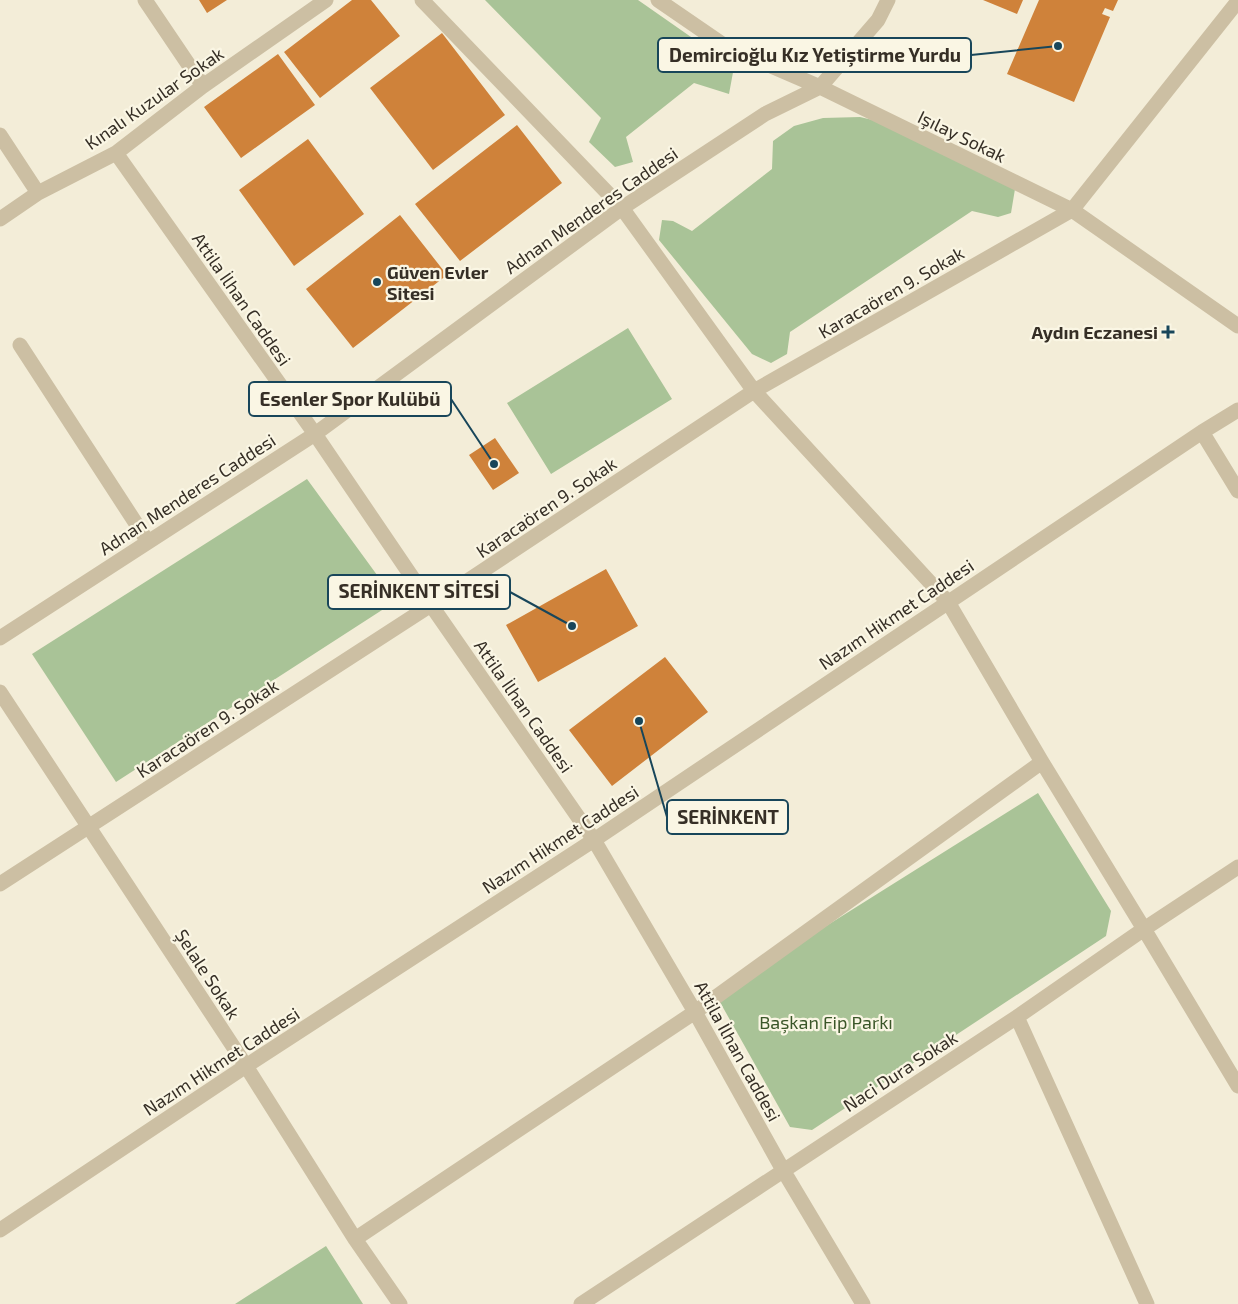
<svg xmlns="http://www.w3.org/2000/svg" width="1238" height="1304" font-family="'Exo 2',sans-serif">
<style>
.green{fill:#a9c397}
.building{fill:#cf823a}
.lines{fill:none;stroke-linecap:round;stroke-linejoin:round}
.minor{stroke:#ccbfa3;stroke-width:15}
.poi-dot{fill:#18465a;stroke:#faf6e4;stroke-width:2}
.labels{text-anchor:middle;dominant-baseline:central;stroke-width:4.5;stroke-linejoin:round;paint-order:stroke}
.street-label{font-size:18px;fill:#362f26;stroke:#faf6e4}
.poi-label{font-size:18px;font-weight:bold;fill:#362f26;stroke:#faf6e4;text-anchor:start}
.park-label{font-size:18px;fill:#3a5628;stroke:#faf6e4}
.leader{fill:none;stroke:#18465a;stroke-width:2}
.callout-dot{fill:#18465a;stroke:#faf6e4;stroke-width:2}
.callout{fill:#faf6e4;stroke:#18465a;stroke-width:2}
.callout-label{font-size:19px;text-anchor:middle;font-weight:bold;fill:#362f26}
</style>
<rect width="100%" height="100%" fill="#f3edd8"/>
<path class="green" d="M485,0h153l96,67 -5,27 -35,-11 -68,54 7,25 -18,5 -26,-25 12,-24z
M860,117l17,4 138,68 -4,24 -13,4 -26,-6 -182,121 -3,22 -16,9 -19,-9 -93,-114 3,-20 11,1 19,10 80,-62 1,-28 21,-15 29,-8z
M628,328l44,71 -121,75 -44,-71z
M307,479l89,122 -280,181 -84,-128z
M1038,793l73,118 -5,25 -294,194 -22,-3 -74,-132z
M326,1246l37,58h-128z"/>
<path class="building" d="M199,0h28l-20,13z
M352,0h19l29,36 -80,62 -36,-46z
M983,0h40l-6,14z
M1039,0h79l-5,11 -8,-3 -3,6 8,3 -36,85 -67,-28z
M442,33l63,82 -72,55 -63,-82z
M278,54l37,51 -74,53 -37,-51z
M517,125l45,58 -102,78 -45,-57z
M308,139l56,75 -70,52 -55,-76z
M400,215l47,60 -94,73 -47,-59z
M495,438l24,35 -26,17 -24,-35z
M606,569l32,57 -100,56 -32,-57z
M665,657l43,55 -96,74 -43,-56z"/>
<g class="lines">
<path class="minor" d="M145,0l58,86
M422,0l200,208 132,183 194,211 94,160 102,167 94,157
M658,0l67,46 95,41 252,123 166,116
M0,135l38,58
M116,153l199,281 116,171 163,235 101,172 88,158 80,134
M0,219l38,-26 78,-40 87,-67 123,-86
M20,345l128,197
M1202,432l36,59
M0,638l315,-204 307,-226 143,-94 55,-27 58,-67 10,-20
M0,692l246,374 109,173 45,65
M0,884l431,-279 323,-214 318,-181 166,-209
M1017,1017l130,287
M0,1230l246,-164 348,-226 608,-408 36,-22
M355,1239l340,-227 347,-250
M581,1304l436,-287 127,-88 94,-62"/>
</g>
<g class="poi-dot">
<circle cx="377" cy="282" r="5"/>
<path d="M1165.5 324.5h5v5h5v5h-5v5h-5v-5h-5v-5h5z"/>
</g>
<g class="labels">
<g class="street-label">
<text transform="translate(154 98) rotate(-35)">Kınalı Kuzular Sokak</text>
<text transform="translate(962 136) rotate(26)">Işılay Sokak</text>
<text transform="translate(591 210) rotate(-35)">Adnan Menderes Caddesi</text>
<text transform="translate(891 292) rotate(-30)">Karacaören 9. Sokak</text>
<text transform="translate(242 299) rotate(55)">Attila İlhan Caddesi</text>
<text transform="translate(187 494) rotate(-33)">Adnan Menderes Caddesi</text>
<text transform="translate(546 507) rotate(-34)">Karacaören 9. Sokak</text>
<text transform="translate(896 614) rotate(-34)">Nazım Hikmet Caddesi</text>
<text transform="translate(524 706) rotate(55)">Attila İlhan Caddesi</text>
<text transform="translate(207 728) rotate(-33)">Karacaören 9. Sokak</text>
<text transform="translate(560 839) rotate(-33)">Nazım Hikmet Caddesi</text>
<text transform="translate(208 974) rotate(57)">Şelale Sokak</text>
<text transform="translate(738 1051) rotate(61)">Attila İlhan Caddesi</text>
<text transform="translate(221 1061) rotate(-33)">Nazım Hikmet Caddesi</text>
<text transform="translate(900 1071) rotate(-33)">Naci Dura Sokak</text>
</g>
<g class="poi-label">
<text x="387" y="272">Güven Evler<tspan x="387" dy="21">Sitesi</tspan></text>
<text x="1158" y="332" text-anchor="end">Aydın Eczanesi</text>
</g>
<g class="park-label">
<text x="826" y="1022">Başkan Fip Parkı</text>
</g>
</g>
<path class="leader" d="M1058 46L971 55M494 464L451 399M572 626L510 592M639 721L667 817"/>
<g class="callout-dot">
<circle cx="1058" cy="46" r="5"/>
<circle cx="494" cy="464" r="5"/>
<circle cx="572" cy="626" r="5"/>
<circle cx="639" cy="721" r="5"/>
</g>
<g class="callout">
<rect x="658" y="38" width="313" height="34" rx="5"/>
<rect x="249" y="382" width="202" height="34" rx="5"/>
<rect x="328" y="575" width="182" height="34" rx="5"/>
<rect x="667" y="800" width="121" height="34" rx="5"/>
</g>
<g class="callout-label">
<text x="815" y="62">Demircioğlu Kız Yetiştirme Yurdu</text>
<text x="350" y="406">Esenler Spor Kulübü</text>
<text x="419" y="598">SERİNKENT SİTESİ</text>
<text x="728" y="824">SERİNKENT</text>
</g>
</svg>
